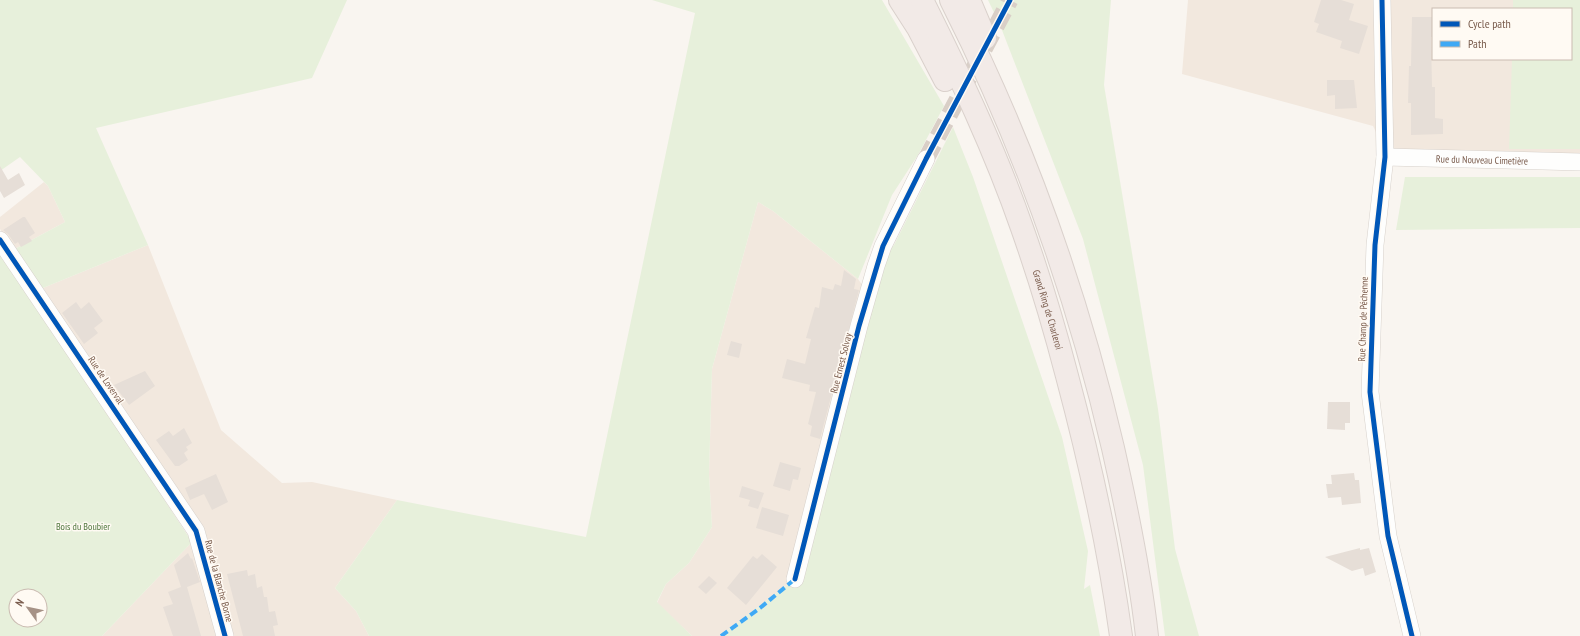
<svg xmlns="http://www.w3.org/2000/svg" width="1580" height="636" font-family="'PT Sans Narrow',sans-serif">
<style>
.residential{fill:#f2e8de;fill-rule:evenodd}
.green{fill:#e7f0db;fill-rule:evenodd}
.building{fill:#e6ded7}
.lines{fill:none;stroke-linecap:round;stroke-linejoin:round}
.minor-tunnel{stroke:#d9cfc7;stroke-width:17;stroke-dasharray:17 8;stroke-linecap:butt}
.minor-casing{stroke:#d7d1cb;stroke-width:18}
.highway-casing{stroke:#dad1cc;stroke-width:24}
.minor{stroke:#fefefd;stroke-width:17}
.highway{stroke:#f2eae7;stroke-width:22}
.quiet{stroke:#3fa9f5;stroke-width:4;stroke-dasharray:8 4;stroke-linecap:butt}
.cycleway-casing{stroke:#fffaf3;stroke-width:8}
.cycleway{stroke:#0057b8;stroke-width:5}
.labels{text-anchor:middle;dominant-baseline:central;stroke-width:3;stroke-linejoin:round;paint-order:stroke}
.street-label{font-size:10px;fill:#7a5c4d;stroke:#fffaf3}
.park-label{font-size:10px;fill:#537a41;stroke:#fffaf3}
</style>
<rect width="100%" height="100%" fill="#f9f5f0"/>
<path class="residential" d="M1188,0h392v156l-195,-6 -12,-24 -191,-52zM1433,9h138v50h-138z
M44,182l4,4 17,36 -52,28 -13,-21v-12z
M758,202l15,9 85,68 10,14 -73,286 -75,57h-28l-35,-33 9,-19 23,-21 23,-36 -3,-53 3,-105z
M148,245l73,185 61,53 30,-1 85,18 -62,88 21,23 13,25h-138l-22,-88 -78,-125 -88,-135z
M192,542l27,94h-117z"/>
<path class="green" d="M0,0h347l-35,78 -216,50 52,117 -105,43 -30,-38 52,-28 -17,-36 -28,-29 -20,14z
M652,0h230l62,106 -26,49 -26,40 -34,84 -85,-68 -15,-9 -46,167 -3,105 3,53 -23,36 -23,21 -9,18 35,34h-323l-13,-25 -21,-23 62,-88 189,37 109,-524z
M988,0h123l-7,85 54,324 17,140 24,87h-34l-22,-171 -60,-226 -83,-214z
M1513,0h67v149h-71l3,-90h59v-50h-58z
M953,127l20,50 89,260 26,114 -4,38 6,-4 10,51h-380l75,-57 81,-313 18,-21z
M1405,177h175v51l-184,2z
M0,255l61,88 131,199 -90,94h-102zM16,596h24v24h-24z"/>
<path class="building" d="M1321,0h20l13,4 -5,16 19,6 -9,28 -19,-6 2,-7 -26,-9 3,-8 -5,-2z
M1412,17h21v20h-2l1,50h3v31l8,1v15l-32,1v-32h-3l1,-37h2z
M1327,80h27l3,28 -22,1v-14l-8,1z
M0,166l8,14 11,-7 6,12 -21,13 -4,-7z
M23,217h2l10,16 -6,4 3,4 -11,6 -3,-5 -3,2 -7,-10 -5,-4z
M844,270l12,9 -2,10 5,1 -39,149 -10,-3 2,-10 -4,-2 8,-32 -7,-1 1,-6 -28,-7 5,-19 18,5 6,-25 -5,-1 9,-31 4,1 3,-21 11,3 2,-6 6,2z
M76,302l5,7 8,-7 14,19 -9,7 4,5 -14,11 -22,-31z
M731,341l11,3 -3,14 -12,-3z
M145,371l10,15 -26,19 -15,-20z
M1328,402h22v21h-5v7l-18,-1z
M184,428l8,15 -6,4 2,3 -4,3 4,7 -9,6h-4l-19,-26 13,-9 4,5z
M780,462l21,6 -3,12 -5,-1 -3,12 -17,-5z
M1354,473l1,7h4l2,23 -19,2 -1,-8 -13,1 -2,-14h6l-1,-9z
M216,474l12,28 -16,8 -8,-16 -14,6 -5,-12z
M742,486l22,7 -6,16 -10,-3 2,-6 -11,-3z
M762,507l27,8 -6,21 -27,-8z
M1360,548v2l9,-2 7,24 -11,4 -2,-8 -11,3 -27,-14z
M188,553l3,6 1,-1 8,24 -13,5 14,49h-28l-10,-29 10,-3 -5,-12 13,-5 -7,-22z
M762,554l15,13 -31,38 -19,-17 26,-32 4,3z
M247,570l1,6 7,-2 2,14 5,-2 2,11h3l2,15 6,-1 3,14 -5,1 2,10h-32l-16,-62z
M709,576l8,7 -11,11 -8,-7z"/>
<g class="lines">
<path class="minor-tunnel" d="M926,159l84,-159"/>
<g class="minor-casing">
<g id="minor">
<path d="M1382,0l3,157 -10,88 -5,147 18,144 24,100"/>
<path id="s1" d="M1385,157l195,5"/>
<path d="M0,240l196,291 29,105"/>
<path d="M795,579l64,-253 17,-60 7,-20 43,-87"/>
</g>
</g>
<g class="highway-casing">
<g id="highway">
<path d="M900,0l18,28 27,52"/>
<path id="s2" d="M922,0c37,74 73,150 100,228 17,48 32,98 45,148 23,86 42,172 54,260"/>
<path d="M951,0c72,142 126,293 162,448 14,62 27,125 34,188"/>
<path d="M969,0l16,38"/>
</g>
</g>
<use href="#minor" class="minor"/>
<use href="#highway" class="highway"/>
<path class="quiet" d="M721,636l39,-28 35,-29"/>
<g class="cycleway-casing">
<path id="cycleway" d="M1382,0l3,157 -10,88 -5,147 18,144 24,100
M0,240l196,291 29,105
M795,579l64,-253 24,-80 43,-87 84,-159"/>
</g>
<use href="#cycleway" class="cycleway"/>
</g>
<g class="labels">
<g class="street-label">
<text stroke="none"><textPath href="#s1" startOffset="97">Rue du Nouveau Cimetière</textPath></text>
<text stroke="none"><textPath href="#s2" startOffset="335">Grand Ring de Charleroi</textPath></text>
<text transform="translate(1363 319) rotate(-88)">Rue Champ de Péchenne</text>
<text transform="translate(841 363) rotate(-76)">Rue Ernest Solvay</text>
<text transform="translate(106 380) rotate(56)">Rue de Loverval</text>
<text transform="translate(219 581) rotate(75)">Rue de la Blanche Borne</text>
</g>
<g class="park-label">
<text x="83" y="526">Bois du Boubier</text>
</g>
</g>
<rect x="1432" y="8" width="140" height="52" fill="#fffaf3" stroke="#cabbb1"/>
<rect x="1440" y="21" width="20" height="6" fill="#0057b8" stroke="#cabbb1"/>
<text x="1468" y="28" font-size="12" fill="#7a5c4d">Cycle path</text>
<rect x="1440" y="41" width="20" height="6" fill="#3fa9f5" stroke="#cabbb1"/>
<text x="1468" y="48" font-size="12" fill="#7a5c4d">Path</text>
<g transform="translate(28 608) rotate(303)"><circle r="19" fill="#fffaf3" stroke="#cabbb1"/>
<path d="M0-3L7 15L0 10L-7 15Z" fill="#a69286"/>
<text y="-6" font-size="11" font-weight="bold" text-anchor="middle" fill="#7a5c4d">N</text>
</g>
</svg>
